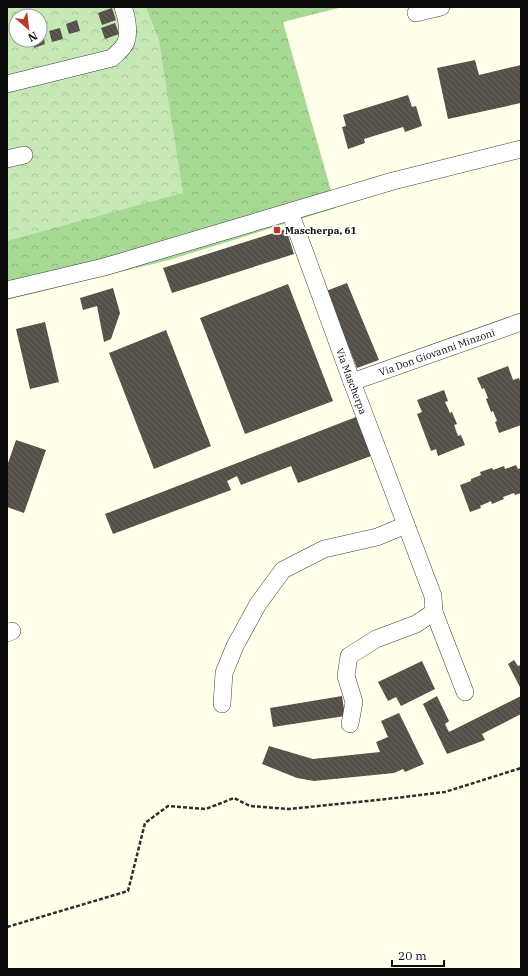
<svg xmlns="http://www.w3.org/2000/svg" width="528" height="976" font-family="'IBM Plex Serif',serif">
<style>
.forest{fill:url(#forest-crowns);fill-rule:evenodd}
.park{fill:url(#park-crowns);fill-rule:evenodd}
.building{fill:url(#building-back-hatch)}
.lines{fill:none;stroke-linecap:round;stroke-linejoin:round}
.minor-casing{stroke:#3f3f3f;stroke-width:18}
.path{stroke:#2e2e2e;stroke-width:2.5;stroke-dasharray:4 2;stroke-linecap:butt}
.minor{stroke:#fff;stroke-width:17}
.poi-dot{fill:#bb3c24;stroke:#fff;stroke-width:1.5}
.labels{text-anchor:middle;dominant-baseline:central;stroke-width:4;stroke-linejoin:round;paint-order:stroke}
.poi-label{font-size:10px;font-weight:bold;fill:#0c0c0c;stroke:#fff;text-anchor:start}
.street-label{font-size:10px;fill:#0c0c0c;stroke:#fff}
</style>
<defs>
<pattern id="forest-crowns" width="20" height="18" patternUnits="userSpaceOnUse"><rect width="20" height="18" fill="#a5d994"/><path d="M2 6a3 3 0 1 1 6 0M12 15a3 3 0 1 1 6 0" fill="none" stroke="#8db97e"/></pattern>
<pattern id="park-crowns" width="20" height="18" patternUnits="userSpaceOnUse"><rect width="20" height="18" fill="#c5e8b5"/><path d="M2 6a3 3 0 1 1 6 0M12 15a3 3 0 1 1 6 0" fill="none" stroke="#a8c69a"/></pattern>
<pattern id="building-back-hatch" width="6" height="6" patternUnits="userSpaceOnUse"><rect width="6" height="6" fill="#544f48"/><path d="M-1 5l2 2M0 0l6 6M5-1l2 2" fill="none" stroke="#68645e"/></pattern>
</defs>
<rect width="100%" height="100%" fill="#ffffea"/>
<path class="forest" d="M7,7h336l-60,15 53,186 -167,52 -162,40zM16,16h24v24h-24z"/>
<path class="park" d="M7,7h139l13,33 24,153 -176,48zM16,16h24v24h-24z"/>
<path class="building" d="M112,8l4,12 -14,5 -4,-12z
M77,20l3,11 -11,3 -3,-10z
M115,23l4,11 -14,5 -4,-11z
M60,28l3,11 -11,3 -3,-11z
M43,34l2,10 -11,4 -2,-8h8v-5z
M475,60l4,15 42,-10v38l-73,16 -11,-51z
M408,95l4,12 4,-1 6,20 -17,6 -2,-5 -39,12 1,4 -17,6 -6,-22 4,-1 -3,-11z
M286,229l8,25 -122,39 -9,-25z
M347,283l32,77 -22,8 -31,-77z
M288,284l45,117 -88,33 -45,-116z
M113,288l7,25 -9,26 -7,3 -7,-36 -14,4 -3,-12z
M45,322l14,60 -29,7 -14,-60z
M166,330l45,116 -57,23 -45,-116z
M508,366l5,14 6,-2 2,5v42l-22,8 -4,-11 2,-1 -4,-10 -2,1 -5,-13 2,-1 -4,-10 -2,1 -5,-11z
M444,390l4,11 -3,1 5,11 2,-1 5,12 -3,1 4,11 3,-1 4,10 -27,11 -2,-7 -5,2 -14,-37 5,-2 -5,-12z
M356,417l15,39 -73,27 -7,-17 -50,19 -4,-9 -10,5 4,9 -118,44 -8,-20z
M16,440l30,10 -22,63 -17,-6v-41z
M516,465l2,4 3,-1v25l-6,2 -1,-2 -11,4 1,2 -12,5 -1,-3 -11,5 1,2 -11,4 -10,-27 11,-4v-2l10,-4 -1,-3 12,-4 1,2 11,-4 1,3z
M514,660l4,6 3,-1v24l-13,-25z
M422,661l13,28 -34,17 -5,-9 -8,4 -10,-19z
M342,696l3,20 -72,11 -3,-19z
M437,696l12,25 -4,3 4,8 72,-36v18l-39,20 3,6 -38,14 -24,-50z
M399,713l25,51 -19,8 -2,-3 -9,4 -80,8 -17,-3 -35,-14 7,-18 44,13 67,-7 -4,-10 12,-5 -7,-16z"/>
<g class="lines">
<g class="minor-casing">
<g id="minor">
<path d="M416,13l25,-6"/>
<path d="M7,84l105,-26c4,-4 8,-7 11,-11 8,-9 4,-30 0,-40"/>
<path d="M7,159l17,-4"/>
<path id="s1" d="M290,212l62,170 81,214 1,16 -18,12 -40,15 -27,17 -3,20 8,26 -4,22"/>
<path d="M7,290l97,-23 289,-86 128,-32"/>
<path id="s2" d="M352,382l169,-60"/>
<path d="M434,612l31,80"/>
<path d="M7,633l5,-2"/>
<path d="M222,704l2,-31 11,-27 23,-42 25,-34 41,-21 53,-12 29,-12"/>
</g>
</g>
<path class="path" d="M7,927l121,-36 17,-68 23,-17 38,3 28,-11 16,8 39,3 98,-10 58,-7 76,-24"/>
<use href="#minor" class="minor"/>
</g>
<rect class="poi-dot" x="273" y="226" width="8" height="8" rx="2"/>
<g class="labels">
<g class="poi-label">
<text x="285" y="230">Mascherpa, 61</text>
</g>
<g class="street-label">
<text stroke="none"><textPath href="#s2" startOffset="90">Via Don Giovanni Minzoni</textPath></text>
<text stroke="none"><textPath href="#s1" startOffset="180">Via Mascherpa</textPath></text>
</g>
</g>
<rect width="528" height="976" fill="none" stroke="#0c0c0c" stroke-width="16"/>
<g transform="translate(28 28) rotate(152)"><circle r="19" fill="#ffffff" stroke="#9e9e9e"/>
<path d="M0-3L7 15L0 10L-7 15Z" fill="#bb3c24"/>
<text y="-6" font-size="11" font-weight="bold" text-anchor="middle" fill="#0c0c0c">N</text>
</g>
<path d="M392 960v6h52v-6" fill="none" stroke="#0c0c0c" stroke-width="2"/>
<text x="398" y="960" font-size="12" fill="#0c0c0c" stroke="#ffffff" stroke-width="3" paint-order="stroke">20 m</text>
</svg>
